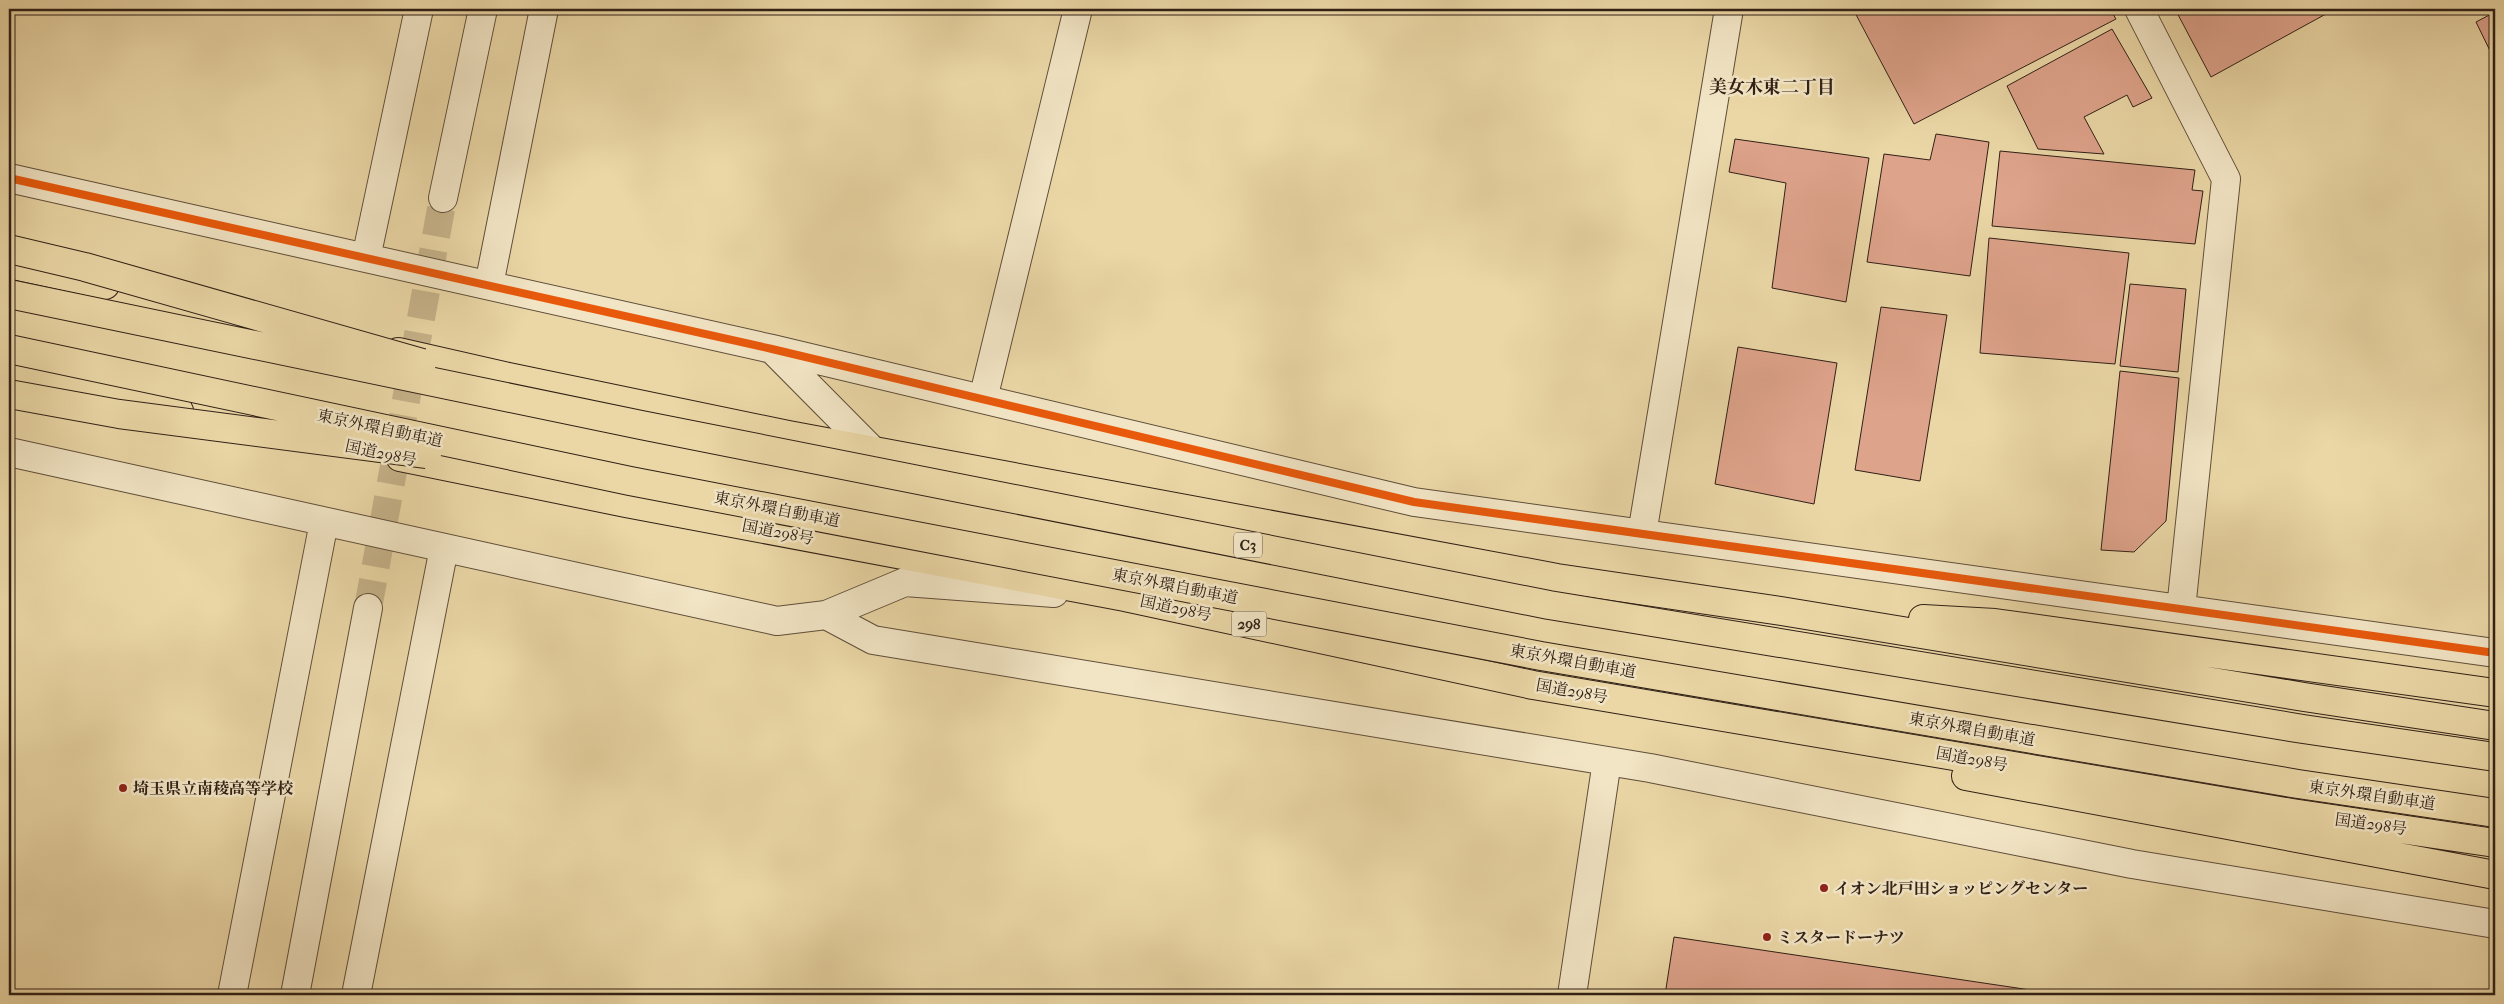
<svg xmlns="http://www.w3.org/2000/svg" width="2504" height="1004" font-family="'IM FELL French Canon','Noto Serif JP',serif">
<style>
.building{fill:#dea38b;stroke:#302016}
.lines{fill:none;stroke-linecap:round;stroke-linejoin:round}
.minor-tunnel{stroke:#c6b289;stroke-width:28;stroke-dasharray:28 14;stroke-linecap:butt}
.minor-casing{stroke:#5f4e3a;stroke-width:30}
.highway-casing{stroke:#302016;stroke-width:30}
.minor{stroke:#f2e5c5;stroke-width:28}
.highway{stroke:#ebd7a6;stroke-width:28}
.highway-bridge-casing{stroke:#302016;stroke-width:30;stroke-linecap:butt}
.highway-bridge{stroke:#ebd7a6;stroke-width:28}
.cycleway-casing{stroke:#f2e5c5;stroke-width:11}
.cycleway{stroke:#e8590c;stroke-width:8}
.poi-dot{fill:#8f2418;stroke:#f2e5c5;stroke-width:2}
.labels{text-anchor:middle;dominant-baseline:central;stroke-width:5;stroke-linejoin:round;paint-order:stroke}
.shield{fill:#f2e5c5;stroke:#6a5b4a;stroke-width:1}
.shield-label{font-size:15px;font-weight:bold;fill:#302016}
.street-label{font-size:16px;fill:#302016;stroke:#f2e5c5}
.poi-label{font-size:16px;font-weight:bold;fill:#302016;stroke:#f2e5c5;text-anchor:start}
.neighbourhood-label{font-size:18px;font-weight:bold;fill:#302016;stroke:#f2e5c5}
</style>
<rect width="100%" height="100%" fill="#ebd7a6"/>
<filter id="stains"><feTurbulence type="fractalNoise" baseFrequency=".004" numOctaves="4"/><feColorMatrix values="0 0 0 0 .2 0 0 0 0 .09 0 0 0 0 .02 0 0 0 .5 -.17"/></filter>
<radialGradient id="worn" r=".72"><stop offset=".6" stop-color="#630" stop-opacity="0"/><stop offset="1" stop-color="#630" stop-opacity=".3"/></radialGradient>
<path class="building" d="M1853,9h257l6,10 -202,105z
M2175,9h160l-124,68z
M2495,12v49l-19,-39z
M2112,29l40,69 -19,9 -6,-12 -43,22 20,37 -66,-5 -31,-63z
M1936,134l53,8 -19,134 -103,-14 17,-108 46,6z
M1735,139l134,19 -23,144 -74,-14 14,-105 -57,-11z
M2000,151l195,19 -3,20 11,1 -8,53 -203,-18z
M1989,238l140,15 -14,111 -135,-11z
M2130,284l56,5 -8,83 -58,-6z
M1881,307l66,8 -27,166 -65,-11z
M1738,347l99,16 -23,141 -99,-20z
M2120,371l59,7 -13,143 -32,31 -33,-2z
M1674,937l390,58h-399z"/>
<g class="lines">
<path class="minor-tunnel" d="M368,608l75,-410"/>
<g class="minor-casing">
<path id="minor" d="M2139,9l87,170 -45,430
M9,178l763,171 642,153 1081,151
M443,198l40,-189
M366,258l53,-249
M489,285l55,-276
M772,349l100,101
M983,399l95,-390
M9,452l768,169 49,-6 79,-33 149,11
M1642,534l87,-525
M826,615l47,25 777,128 482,96 363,60
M232,995l92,-473
M295,995l73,-387
M356,995l88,-447
M1572,995l35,-234"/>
</g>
<g class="highway-casing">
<path id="highway" d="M9,264l96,21
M398,352l110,25 280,58 769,143 224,33 523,86 191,29
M9,375l170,36
M400,457l226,46 499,94 408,88 759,128 203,30
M1923,619l72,4 500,70
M1966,776l529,99"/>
</g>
<use href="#minor" class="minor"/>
<use href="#highway" class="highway"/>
<g class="highway-bridge-casing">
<path id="highway-bridge" d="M9,249l76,18 337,96
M9,294l632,131 908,180 754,124 192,28
M9,349l621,132 911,175 757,128 197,29
M9,394l110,20 308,40"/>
</g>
<use href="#highway-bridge" class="highway-bridge"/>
<g class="cycleway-casing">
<path id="cycleway" d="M9,178l763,171 642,153 1081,151"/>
</g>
<use href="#cycleway" class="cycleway"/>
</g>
<g class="poi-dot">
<circle cx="123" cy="788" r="5"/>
<circle cx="1824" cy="888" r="5"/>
<circle cx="1767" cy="937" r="5"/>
</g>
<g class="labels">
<g class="shield">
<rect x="1234" y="532.5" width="28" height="25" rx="4"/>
<rect x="1231.5" y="611.5" width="35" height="25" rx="4"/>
</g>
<g class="shield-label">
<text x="1248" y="545">C3</text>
<text x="1249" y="624">298</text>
</g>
<g class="street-label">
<text transform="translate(380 428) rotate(12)">東京外環自動車道</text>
<text transform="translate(381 453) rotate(12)">国道298号</text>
<text transform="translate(777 509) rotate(11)">東京外環自動車道</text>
<text transform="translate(778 532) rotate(11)">国道298号</text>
<text transform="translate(1175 586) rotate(11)">東京外環自動車道</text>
<text transform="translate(1176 608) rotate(12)">国道298号</text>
<text transform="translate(1573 661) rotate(10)">東京外環自動車道</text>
<text transform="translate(1572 691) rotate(10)">国道298号</text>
<text transform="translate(1972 729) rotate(10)">東京外環自動車道</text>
<text transform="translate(1972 759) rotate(10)">国道298号</text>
<text transform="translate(2372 795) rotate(8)">東京外環自動車道</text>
<text transform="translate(2371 824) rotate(8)">国道298号</text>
</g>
<g class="poi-label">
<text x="133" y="788">埼玉県立南稜高等学校</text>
<text x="1834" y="888">イオン北戸田ショッピングセンター</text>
<text x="1777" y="937">ミスタードーナツ</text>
</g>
<g class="neighbourhood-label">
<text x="1772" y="87">美女木東二丁目</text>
</g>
</g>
<rect width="2504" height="1004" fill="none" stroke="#ebd7a6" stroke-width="30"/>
<rect x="10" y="10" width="2484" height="984" fill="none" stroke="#302016" stroke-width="2.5"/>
<rect x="15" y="15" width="2474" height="974" fill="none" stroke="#302016"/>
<rect width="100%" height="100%" filter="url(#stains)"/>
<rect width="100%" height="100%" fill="url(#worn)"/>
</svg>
